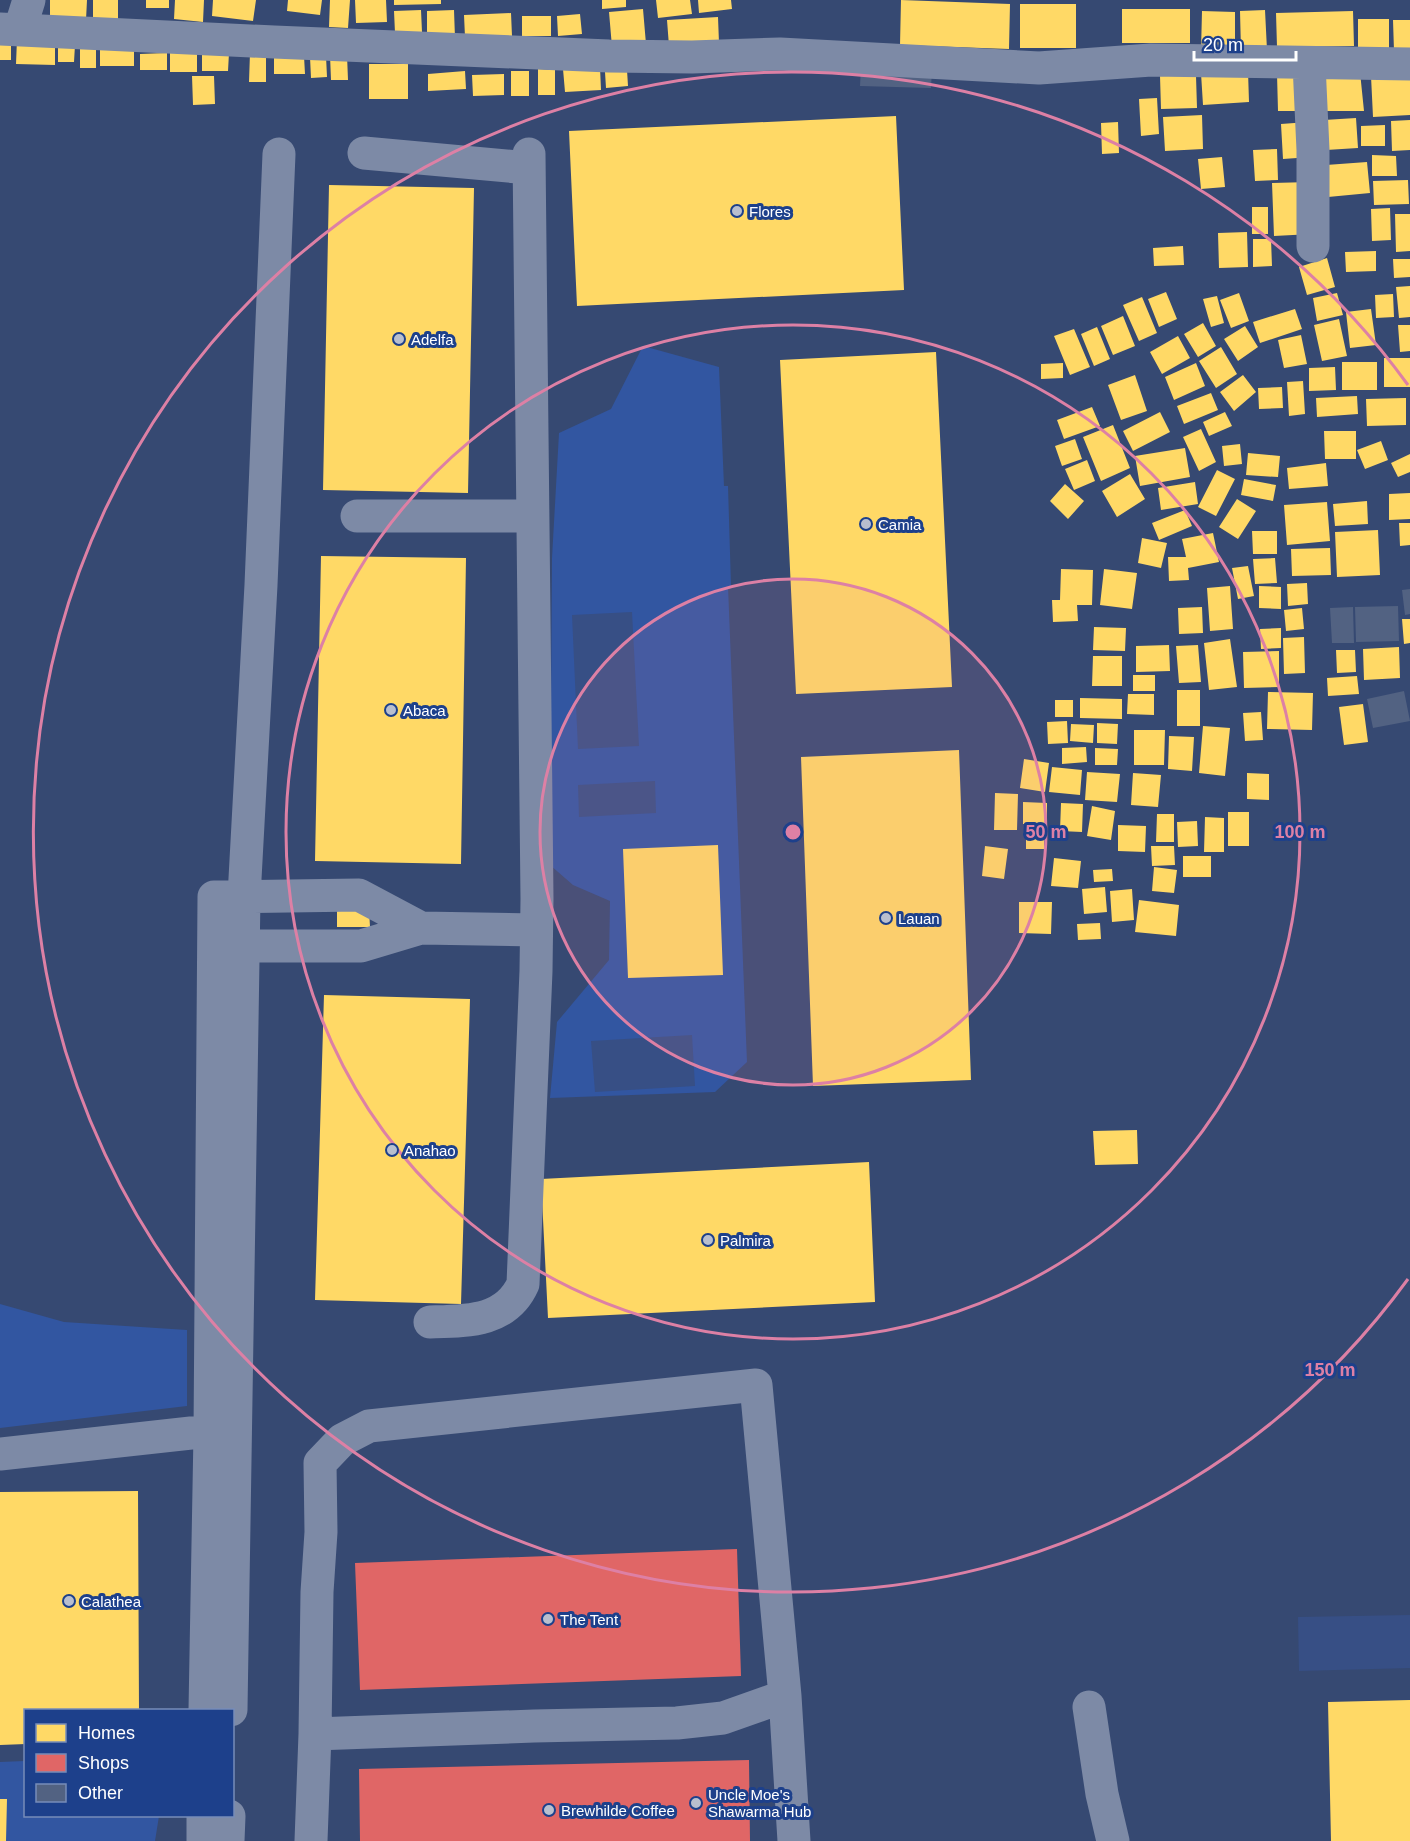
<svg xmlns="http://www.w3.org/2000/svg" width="1410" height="1841" font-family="Arial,sans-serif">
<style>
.green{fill:#3256a1}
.water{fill:#374f85}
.homes{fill:#ffd966}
.shops{fill:#e06666}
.building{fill:#526282}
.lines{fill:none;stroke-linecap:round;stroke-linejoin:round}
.minor{stroke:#7d8aa6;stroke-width:33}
.ring{fill:none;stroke:#dd80a5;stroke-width:3}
.poi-dot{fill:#b9bfce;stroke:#1d408b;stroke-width:2}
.labels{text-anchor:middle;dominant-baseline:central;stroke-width:6;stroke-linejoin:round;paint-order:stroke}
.poi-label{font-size:15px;fill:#fff;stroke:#1d408b;text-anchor:start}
.centre{fill:#dd80a5;stroke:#1d408b;stroke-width:3}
.ring-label{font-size:18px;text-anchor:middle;font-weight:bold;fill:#dd80a5;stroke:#1d408b;stroke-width:6;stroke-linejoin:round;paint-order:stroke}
</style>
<rect width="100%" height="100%" fill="#364972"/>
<path class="green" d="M643,346l76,21 5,119h4l3,100h-3l19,476 -32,30 -165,6 7,-76 52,-62 1,-59 -37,-16 -23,-20 2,-307 7,-125 52,-24z
M0,1304l64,18 123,8v76l-187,22z
M25,1761l1,55h133l-4,25h-155v-79z"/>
<path class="water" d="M632,612l7,134 -61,3 -6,-134z
M655,781l1,32 -77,4 -1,-32z
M692,1035l3,51 -100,6 -4,-51z
M1410,1615v53l-111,3 -1,-54z"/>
<path class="homes" d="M50,0h37l-1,20h-36z
M93,0h25v19h-25z
M146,0h23v8h-23z
M175,0h29l-1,22 -29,-3z
M213,0h43l-3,21 -41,-5z
M288,0h34l-2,15 -33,-4z
M330,0h20l-2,28 -19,-1z
M355,0h31l1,22 -31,1z
M394,0h47v4l-47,1z
M602,0h24v7l-24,2z
M656,0h34l2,14 -34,4z
M698,0h33l1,9 -33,4z
M901,0l109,4 -1,45 -109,-4z
M1020,4h56v44h-56z
M643,9l3,35 -34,3 -3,-35z
M1122,9h68v34h-68z
M421,10l1,22 -27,1 -1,-22z
M454,10l1,28 -28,1v-28z
M1265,10l2,40 -26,1 -1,-40z
M1202,11l33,1v39h-34z
M1353,11l1,35 -77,1 -1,-34z
M511,13l1,23 -47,1 -1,-22z
M580,14l2,20 -24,2 -1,-20z
M522,16h29v20h-29z
M718,17l1,26 -50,3 -2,-26z
M1358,19h31v31h-31z
M1393,20h17v31h-16z
M17,39l38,1v25l-39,-1z
M0,41h11v19h-11z
M58,44l17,1 -1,17h-16z
M80,48h16v20h-16z
M134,49v17h-34v-16z
M170,52h27v20h-27z
M202,52l27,1 -1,18h-26z
M167,53v17h-27v-16z
M250,53h16v29h-17z
M330,55h17l1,25h-17z
M274,56h30l1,18h-31z
M326,56l1,21 -16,1 -1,-21z
M369,64h39v35h-39z
M600,67l1,23 -36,2 -2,-23z
M538,69l17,1v25h-17z
M627,70l1,16 -22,2 -1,-16z
M1318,70l42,2 4,39h-46z
M465,71l1,18 -38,2v-17z
M511,71h18v25h-18z
M1248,71l1,31 -46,3 -2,-32z
M1305,73v38h-27l-1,-37z
M504,74v21l-31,1 -1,-21z
M1410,74v41l-37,2 -2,-41z
M192,76h22l1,28 -22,1z
M1160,76h36l1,32 -36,1z
M1157,98l2,36 -18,2 -2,-37z
M1202,115l1,34 -38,2 -2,-34z
M896,116l8,174 -327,16 -8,-175z
M1356,118l2,30 -32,2 -2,-30z
M1410,120v30l-18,1 -1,-30z
M1118,122l1,31 -17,1 -1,-31z
M1308,122l3,35 -28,2 -2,-35z
M1385,125v21h-24v-20z
M1277,149l1,31 -23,1 -2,-31z
M1372,155l24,1 1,20h-25z
M1222,157l3,30 -24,2 -3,-30z
M1367,162l3,31 -42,4 -2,-32z
M1408,180l1,24 -35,1 -1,-24z
M1310,182l2,52 -38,2 -2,-53z
M329,185l145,3 -6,305 -145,-3z
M1252,207h16v27h-16z
M1390,208l1,32 -19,1 -1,-32z
M1395,214h15v37l-14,1z
M1247,232l1,35 -29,1 -1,-35z
M1253,239h18l1,27 -19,1z
M1183,246l1,19 -30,1 -1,-18z
M1376,251v20l-30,1 -1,-20z
M1327,258l8,29 -28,8 -8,-28z
M1393,259h17v18l-16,1z
M1410,286v31l-11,1 -3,-31z
M1166,292l11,27 -18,8 -11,-28z
M1239,293l10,28 -18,7 -11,-28z
M1337,293l6,22 -26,6 -4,-23z
M1393,294l1,23 -18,1 -1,-23z
M1217,296l7,27 -13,4 -8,-28z
M1142,297l15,36 -18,8 -16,-36z
M1295,309l7,20 -42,14 -7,-21z
M1371,309l5,36 -26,3 -4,-36z
M1123,316l12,30 -22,9 -12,-29z
M1339,319l8,37 -25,5 -8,-36z
M1203,323l13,23 -18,11 -14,-23z
M1398,325h12v26l-10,1z
M1245,326l13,21 -20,14 -14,-22z
M1097,327l13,32 -16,7 -13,-32z
M1074,329l16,38 -20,8 -16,-39z
M1301,335l6,29 -23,4 -6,-28z
M1178,336l12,22 -28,16 -12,-22z
M1221,347l16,27 -21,14 -17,-27z
M936,352l16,335 -156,7 -16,-334z
M1384,358h26v29h-26z
M1342,362h35v28h-35z
M1063,363v15l-22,1v-15z
M1196,363l9,23 -31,14 -9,-23z
M1335,367l1,23 -27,1v-23z
M1135,375l12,36 -26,9 -13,-35z
M1243,375l13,17 -22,19 -14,-19z
M1303,381l2,33 -16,2 -2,-34z
M1282,387l1,21 -24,1 -1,-21z
M1211,393l7,17 -34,14 -7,-18z
M1357,396l1,18 -41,3 -1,-19z
M1406,398v27l-39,1 -1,-27z
M1092,407l8,19 -36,13 -7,-19z
M1160,412l10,20 -37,19 -10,-20z
M1225,412l7,14 -23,10 -6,-14z
M1113,425l17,43 -29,13 -18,-44z
M1201,429l15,33 -17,9 -16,-34z
M1324,431h32v28h-31z
M1075,439l7,20 -20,7 -7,-20z
M1381,441l7,19 -23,9 -8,-19z
M1240,444l2,20 -18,2 -2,-20z
M1185,448l5,29 -50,9 -5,-30z
M1248,453l32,3 -2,21 -32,-2z
M1410,454v18l-12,5 -7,-14z
M1087,460l8,21 -21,9 -9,-21z
M1326,463l2,23 -39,3 -2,-21z
M1217,470l18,9 -19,37 -18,-9z
M1130,474l15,25 -28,18 -15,-26z
M1244,479l32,6 -3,16 -32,-6z
M1195,482l3,22 -37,6 -3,-22z
M1065,484l19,17 -16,18 -18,-18z
M1410,493v26l-21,1v-26z
M1237,499l19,12 -18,28 -19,-12z
M1367,501l1,23 -33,2 -2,-22z
M1327,502l3,39 -43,4 -3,-40z
M1185,510l7,16 -33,14 -7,-17z
M1399,523h11v22l-10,1z
M1378,530l2,45 -43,2 -2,-45z
M1252,531h25v23h-24z
M1213,533l6,29 -31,6 1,12 -20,1 -1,-24h18l-4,-18z
M1142,538l25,5 -6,25 -23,-5z
M1330,548l1,27 -39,1 -1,-27z
M321,556l145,2 -5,306 -146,-3z
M1275,558l2,25 -22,1 -2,-25z
M1248,566l6,30 -16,3 -6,-31z
M1061,569l32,1 -1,35h-15l1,16 -25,1 -1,-22h8z
M1104,569l33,4 -5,36 -32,-4z
M1307,583l1,21 -20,2 -1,-22z
M1230,586l3,43 -23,2 -3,-43z
M1259,586l22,1v22l-22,-1z
M1202,607l1,26 -24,1 -1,-26z
M1302,608l2,21 -18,2 -2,-21z
M1402,619h8v24l-6,1z
M1094,627l32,1 -1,23 -32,-1z
M1281,628v20l-20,1 -1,-20z
M1304,637l1,36 -21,1 -1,-36z
M1230,639l7,48 -28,3 -5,-47z
M1169,645l1,26 -34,1v-26z
M1198,645l3,37 -22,1 -3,-37z
M1399,647l1,31 -36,2 -1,-31z
M1336,650h19l1,22 -19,1z
M1279,651v36l-35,1 -1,-36z
M1093,656h29v30h-30z
M1133,675h22v16h-22z
M1357,676l2,18 -31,2 -1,-18z
M1177,690h23v36h-23z
M1268,692l45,1 -1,37 -45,-1z
M1128,694h26v21l-27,-1z
M1080,698l42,1v20l-42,-1z
M1055,700h18v17h-18z
M1363,704l5,38 -24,3 -5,-38z
M1261,712l2,28 -18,1 -2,-28z
M1067,721l1,22 -20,1 -1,-22z
M1097,723l21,1 -1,20 -20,-1z
M1071,724l23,1 -1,18 -23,-2z
M1203,726l27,2 -5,48 -26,-3z
M1134,730h31l-1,35h-30z
M1169,736l25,1 -2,34 -24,-2z
M1086,747l1,15 -25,2v-16z
M1095,748l23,1 -1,16h-22z
M959,750l12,330 -158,6 -12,-329z
M1024,759l25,4 -4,29 -25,-4z
M1052,767l30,3 -2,25 -31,-3z
M1087,772l33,2 -3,28 -32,-2z
M1133,773l28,2 -3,32 -27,-2z
M1247,773l22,1v26l-22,-1z
M995,793l23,1 -1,36h-23z
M1023,802l24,1v21h-24z
M1061,803l22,1 -1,28 -22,-1z
M1092,806l23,5 -4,29 -24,-4z
M1228,812h21v34h-21z
M1157,814h17v28h-18z
M1205,817l19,1v34h-20z
M1197,821l1,25 -20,1 -1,-25z
M1118,825l28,1 -1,26 -27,-1z
M1026,832h18v17h-18z
M718,845l5,130 -95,3 -5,-129z
M985,846l23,3 -4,30 -22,-3z
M1151,846h23l1,19 -23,1z
M1183,856h28v21h-28z
M1054,858l27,3 -3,27 -27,-2z
M1154,867l23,3 -3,23 -22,-2z
M1112,869l1,12 -19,1 -1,-12z
M1105,887l2,25 -23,2 -2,-25z
M1132,889l2,31 -22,2 -2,-31z
M1139,900l40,5 -3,31 -41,-4z
M1019,902h33l-1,32 -32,-1z
M369,909l1,18h-33v-17z
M1100,923l1,16 -23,1 -1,-16z
M324,995l146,4 -9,305 -146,-4z
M1137,1130l1,34 -43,1 -2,-34z
M869,1162l6,140 -327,16 -7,-139z
M138,1491l1,219h-113v34l-26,1v-253z
M1410,1700v141h-79l-3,-139z
M0,1799h7l-1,42h-6z"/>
<path class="shops" d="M737,1549l4,127 -381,14 -5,-127z
M749,1760l1,81h-390l-1,-72z"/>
<path class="building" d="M861,67l71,2 -1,19 -71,-2z
M1410,589v25l-5,1 -3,-25z
M1398,606l1,35 -43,1 -1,-35z
M1353,607l1,36h-22l-2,-35z
M1404,691l6,30 -37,7 -6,-29z"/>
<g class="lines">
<path class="minor" d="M0,29l274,13 335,14 83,1 88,-3 259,14 112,-8 259,4
M20,29l9,-29
M1309,64l4,86v96
M364,153l165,15
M357,516h175
M242,946h119l60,-18 115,2
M430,1322c37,-1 76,0 93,-38l13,-313 1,-72 -8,-745
M0,1454l191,-21 41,-1
M1089,1707l13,87 11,47
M205,1710l5,-277 4,-536 145,-2 62,33
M231,1710l13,-813 17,-312 18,-431
M315,1734l219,-8 143,-3 46,-5 62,-22
M203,1841v-25
M228,1841l1,-25
M311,1841l4,-107 2,-142 4,-60 -1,-69 22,-23 27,-14 387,-41 29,311 9,145"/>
</g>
<circle cx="793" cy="832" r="253" fill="#dd80a5" fill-opacity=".12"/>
<g class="ring">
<circle cx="793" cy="832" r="253"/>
<circle cx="793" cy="832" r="507"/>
<path d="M1408 1279A760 760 0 1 1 1408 385"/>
</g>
<g class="poi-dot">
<circle cx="737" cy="211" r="6"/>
<circle cx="399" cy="339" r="6"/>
<circle cx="866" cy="524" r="6"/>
<circle cx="391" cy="710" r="6"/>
<circle cx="886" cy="918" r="6"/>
<circle cx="392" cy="1150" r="6"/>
<circle cx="708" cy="1240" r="6"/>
<circle cx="69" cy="1601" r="6"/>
<circle cx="548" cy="1619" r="6"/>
<circle cx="696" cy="1803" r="6"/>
<circle cx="549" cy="1810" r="6"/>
</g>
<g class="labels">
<g class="poi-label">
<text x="749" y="211">Flores</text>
<text x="411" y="339">Adelfa</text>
<text x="878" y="524">Camia</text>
<text x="403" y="710">Abaca</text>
<text x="898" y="918">Lauan</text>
<text x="404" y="1150">Anahao</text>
<text x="720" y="1240">Palmira</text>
<text x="81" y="1601">Calathea</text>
<text x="560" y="1619">The Tent</text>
<text x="708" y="1794">Uncle Moe's<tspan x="708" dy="17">Shawarma Hub</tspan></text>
<text x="561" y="1810">Brewhilde Coffee</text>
</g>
</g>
<circle cx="793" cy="832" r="9" class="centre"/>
<g class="ring-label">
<text x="1046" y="838">50 m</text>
<text x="1300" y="838">100 m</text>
<text x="1330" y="1376">150 m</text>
</g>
<rect x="24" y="1709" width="210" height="108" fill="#1d408b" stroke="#778cb9" stroke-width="1.5"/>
<rect x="36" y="1724" width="30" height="18" fill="#ffd966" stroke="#778cb9" stroke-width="1.5"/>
<text x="78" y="1739" font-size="18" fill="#ffffff">Homes</text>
<rect x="36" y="1754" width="30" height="18" fill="#e06666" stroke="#778cb9" stroke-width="1.5"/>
<text x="78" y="1769" font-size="18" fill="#ffffff">Shops</text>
<rect x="36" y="1784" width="30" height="18" fill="#526282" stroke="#778cb9" stroke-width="1.5"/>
<text x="78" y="1799" font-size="18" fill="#ffffff">Other</text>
<path d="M1194 51v9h102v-9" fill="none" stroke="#ffffff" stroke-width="3"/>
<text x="1203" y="51" font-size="18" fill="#ffffff" stroke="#1d408b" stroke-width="4.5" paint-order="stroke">20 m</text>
</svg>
